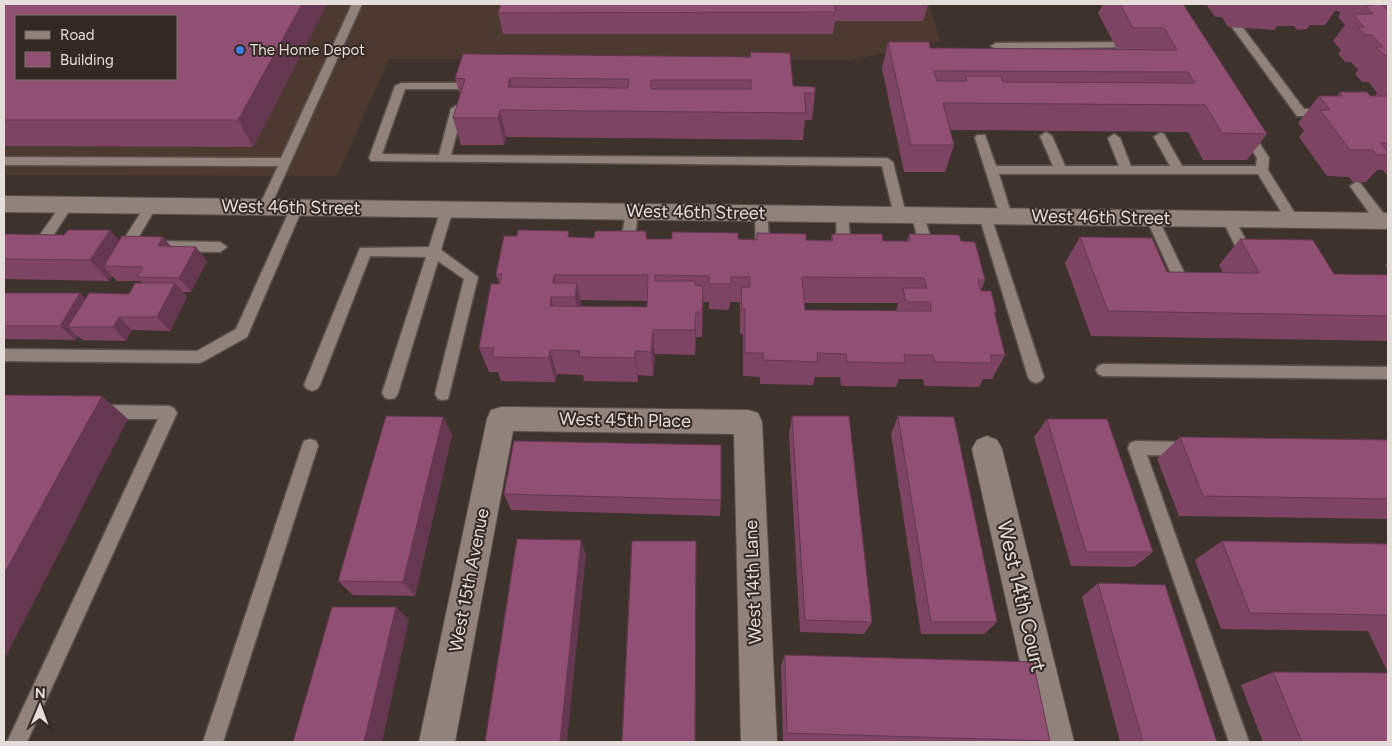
<svg xmlns="http://www.w3.org/2000/svg" width="1392" height="746" font-family="Figtree,sans-serif">
<style>
.built{fill:#4c3a31;fill-rule:evenodd}
.lines{fill:none;stroke-linecap:round;stroke-linejoin:round}
.service-casing{stroke:#5b514c;stroke-width:3}
.minor-casing{stroke:#5b514c;stroke-width:2}
.tertiary-casing{stroke:#5b514c;stroke-width:2}
.service{fill:#91837c;fill-rule:evenodd}
.minor{fill:#91837c;fill-rule:evenodd}
.tertiary{fill:#91837c;fill-rule:evenodd}
.wall{fill:#7d4464;fill-rule:evenodd}
.shaded-wall{fill:#663751}
.building{fill:#914f74;stroke:#663751;fill-rule:evenodd}
.shop-dot{fill:#3f7fe0;stroke:#342823;stroke-width:2}
.labels{text-anchor:middle;dominant-baseline:central;stroke-width:4;stroke-linejoin:round;paint-order:stroke}
.far-poi-label{font-size:15px;fill:#e5ddda;stroke:#342823;text-anchor:start}
.street-label{font-size:18px;fill:#e5ddda;stroke:#342823}
.near-street-label{font-size:21px;fill:#e5ddda;stroke:#342823}
</style>
<rect width="100%" height="100%" fill="#3e322c"/>
<path class="built" d="M4,4h925l11,37 -89,19 -462,-1 -52,117 -333,-1zM16,16h160v63h-160z"/>
<g class="lines">
<g class="service-casing">
<path id="service" d="M352,4h10l-93,206 -4,1 -6,-4 19,-41 -274,-1v-8l277,1z
M1215,4h10l79,105h22l6,4 -2,3h-33z
M1136,42l5,3 -1,2 -144,2 -5,-3 5,-3z
M401,83h59l6,3 -6,3h-55l-23,65 57,1 12,-46 6,-4 6,4 -12,46 436,3 6,4 13,53 -6,4 -6,-4 -12,-49 -511,-5 -2,-3 26,-72z
M1246,127l4,1 19,30 -1,12 31,50 -1,3h-10l-30,-49h-259l13,42 -6,5 -6,-5 -25,-78 2,-3h8l11,31h57l-13,-30 6,-4 6,4 13,30h54l-11,-28 6,-4 6,4 11,28h39l-16,-29 6,-4 4,1 18,32h74l1,-8 -17,-27z
M1356,182l4,1 27,35v6h-10l-25,-35 -2,-3z
M67,201l6,4 -27,42 -42,1v-10l33,1 26,-37z
M151,202l6,4 -25,42h-10l-2,-3 2,-3 25,-39z
M297,203l6,4 -56,130 -43,24 -5,2 -195,-2v-12l193,2 39,-22 55,-122z
M447,205l6,4 -12,41 37,27 -30,122 -5,1 -5,-1 -3,-5 29,-115 -26,-18 -40,132 -3,5 -5,1 -5,-1 -3,-5 44,-136 -56,-1 -50,129 -3,4 -5,2 -5,-2 -3,-4 56,-137 69,-1 12,-38z
M632,207l6,4 -4,38 -7,5 -7,-5 6,-38z
M761,209l6,4 3,38 -7,5 -7,-5 -1,-38z
M842,210l6,4 3,37 -7,5 -7,-5 -1,-37z
M918,211l6,4 10,35 -7,5 -7,-5 -8,-35z
M985,211l6,5 53,161 -3,4 -5,2 -5,-2 -3,-4 -49,-161z
M1152,213l6,5 34,71 -2,4h-10l-2,-4 -32,-71z
M1228,214l5,2 20,38 -2,3h-10l-2,-3 -17,-35z
M150,241l70,1 7,5 -7,5 -70,-1 -7,-5z
M1103,364l285,3v12l-285,-3 -5,-2 -2,-4 2,-4z
M100,405l69,1 5,2 3,5 -150,329h-20l151,-323h-58l-5,-2 -3,-5 3,-5z
M310,439l6,2 2,5 -95,296h-20l99,-296 2,-5z
M1136,441l51,1 6,2 2,5 -2,5 -6,2 -40,-1 102,287h-20l-101,-294 2,-5z"/>
</g>
<g class="minor-casing">
<path id="minor" d="M501,407l247,3 10,3 4,9 15,320h-36l-7,-308 -221,-3 -58,311h-36l68,-323 4,-9z
M987,436l10,4 5,9 72,293h-36l-66,-293 5,-9z"/>
</g>
<g class="tertiary-casing">
<path id="tertiary" d="M4,196l1384,17v16l-1384,-17z"/>
</g>
<use href="#service" class="service"/>
<use href="#minor" class="minor"/>
<use href="#tertiary" class="tertiary"/>
</g>
<path class="wall" d="M4,4h323l-74,143 -249,-1z
M501,4h427l-5,17h-88l-2,13h-330l-5,-21z
M1103,4h80l84,130 -20,26h-44l-15,-28 -238,-2 4,15 -9,27h-41l-22,-103 6,-27 42,6 187,1 -19,-36z
M1206,4h182v170h-2l-3,-4h-6l-11,12h-13l-4,-5 -22,-1 -28,-39 5,-6 -6,-8 21,-27h18l3,-4 35,4 2,-3 -8,-11h-7l-7,-8 3,-4 -7,-8h-6l-7,-8 3,-4 -8,-9 12,-16 -7,-8 2,-4 -2,-2h-3l-10,14h-15l-3,4 -10,1 -3,-4h-17l-3,4 -46,-3 -6,-10h-7z
M750,52l43,34 22,7 -3,27h-7l-2,20 -297,-3 -2,8h-43l-8,-27 7,-23 -5,-17 295,-21z
M110,230l9,11 44,-4 7,9 37,15 -16,31h-8l4,5 -17,34 -38,-1 -6,11 -43,-1 -6,-4 -2,4 -71,-1v-46l81,6 44,-5 13,-11 -1,-2h-24l-5,-5 -3,5 -105,-2v-45l60,1z
M646,231l1,8 109,1 1,-7 49,7h25l1,-6 51,7h24l2,-7 52,7 24,39 -4,11 15,20 -1,4 10,40 -13,24h-9l-4,8 -55,-1 -1,-7h-24l-3,8 -55,-1 -1,-9h-25l-2,8 -53,-1v-7l-17,-1v-42h-3v-32h-10l-1,8 -20,-1v-7h-6l-1,35h-6l-1,18 -40,-1 -2,22 -15,-1v7l-54,-1 -1,-6 -26,-1 -2,8 -54,-1 -3,-9h-9l-10,-24 20,-64 -3,-10 21,-38 77,2zM580,300l67,1v6l-66,-1zM805,303h93l-2,8 -91,-1z
M1080,237l87,35 56,1 -4,-8 21,-26 94,35 54,1v66l-297,-5 -26,-73z
M1388,262v7l-3,-4z
M792,416l80,206 -8,12 -64,-2 -11,-198z
M898,416l99,206 -13,12h-63l-30,-200z
M443,417l9,18 -37,161 -62,-1 -15,-14z
M1047,419l106,133 -19,15 -63,-1 -37,-129z
M1180,437l208,3v79l-209,-3 -22,-57z
M504,494l217,6 -1,16 -209,-6z
M1222,541l166,3v129l-20,-42 -147,-2 -26,-69z
M1098,583l119,159h-97l-38,-145z
M785,655l265,86 -3,1h-228l-36,-1 -2,-75z
M1273,672l115,70h-125l-22,-57z"/>
<path class="shaded-wall" d="M302,4h25l-74,143 -15,-27z
M510,78l6,27 -8,-18z
M500,110l6,27 -2,8 -6,-27z
M110,230l18,21 -24,15 8,10 -3,5 -19,-21z
M163,237l12,14 -17,-5z
M196,247l11,14 -16,31 -12,-14z
M554,275l5,22 -6,-14z
M175,283l12,14 -17,34 -13,-14z
M577,283l5,25 -2,14 -5,-25z
M703,286v25l-1,26v-25z
M80,293l14,14 -26,20 9,9 -2,4 -15,-14z
M551,297l6,25 -7,-16z
M696,312v25l-1,18v-25z
M119,317l13,13 -6,11 -13,-14z
M653,330l2,24 -2,22 -2,-24z
M550,350l7,24 -2,8 -6,-24z
M635,351l3,24v7l-3,-24z
M102,396l26,23 -124,241v-86z
M443,417l9,18 -37,161 -12,-14z
M581,540l5,15 -19,187h-7z
M396,607l13,13 -27,122h-18z"/>
<path class="building" d="M4,4h298l-64,116h-234zM16,16h160v63h-160z
M501,4h333l2,8 -338,1z
M1120,4h63l84,130 -45,-1 -17,-28 -262,-2 11,42h-43l-23,-103h41l1,6 247,2 -13,-22h-31zM934,71l254,1 7,11 -192,-1 -2,-6h-36l2,5h-30z
M1369,4h12l7,7v44h-4l-8,-8h7l-11,-12h-7l-7,-8h6l-11,-13h20l-8,-9h6z
M750,52l40,1 3,33 22,1v6h-11l2,20 -306,-3 -2,8h-45l12,-39 -10,-1 8,-24 288,3zM510,78l119,1 -1,9 -120,-1zM651,80h100v9h-100z
M1340,92h27l3,4h18v47h-7l7,9v3h-11l-4,-5h-23l-30,-40h10l-11,-14h23z
M68,230h42l-20,30 -86,-1v-25l60,1z
M518,230l51,1 -1,6 26,1 1,-7h51v8h26v-7l66,1v6l19,1v-7l49,1v6l27,1 -1,-7h50l1,7h27l-1,-7 50,1 2,6 14,1 10,38h-7l3,11h10l5,20h-2l11,44h-15l2,8 -57,-1 -2,-7h-29l1,8 -58,-1 -1,-8 -29,-1 1,9 -55,-2v-7h-18v-44h-3l-1,-22h9v-10h-19v7h-22v-8l-54,-1v6h40v4l8,1 -1,26h-6l-1,18h-42l-2,22 -16,-1v7l-56,-1 1,-6 -30,-1 -1,8 -57,-1 2,-9h-15l12,-64h9l2,-10h-6l8,-38h13zM554,275h94l-1,32 -97,-1 1,-9h24l2,-14h-24zM802,277l122,1 3,10h-24l3,14h24l1,9 -126,-1z
M122,236l41,1 -5,9 38,1 -17,31 -42,-1 6,-10 -39,-1z
M1080,237l72,1 15,34 92,1 -19,-34 73,1 21,34 54,1v41l-280,-5z
M135,283h40l-18,34h-38l-6,10h-45l21,-34 40,1z
M4,293h76l-20,33h-56z
M4,395l98,1 -98,178z
M386,416l57,1 -40,165 -65,-1z
M792,416h57l23,206 -67,-2z
M898,416l56,1 43,205h-66z
M1047,419h60l46,133h-67z
M1180,437l208,3v59l-185,-3z
M514,441l207,4v55l-217,-6z
M517,539l64,1 -21,202h-75z
M632,541h64l-1,201h-73z
M1222,541l166,3v71l-138,-2z
M1098,583l67,2 52,157h-74z
M332,607h64l-32,135h-71z
M785,655l248,7 17,79 -263,-8z
M1273,672l115,1v69h-86z"/>
<circle class="shop-dot" cx="240" cy="50" r="5"/>
<g class="labels">
<g class="far-poi-label">
<text x="250" y="50">The Home Depot</text>
</g>
<g class="street-label">
<text transform="translate(291 207) rotate(1)">West 46th Street</text>
<text transform="translate(696 212) rotate(1)">West 46th Street</text>
<text transform="translate(1101 217) rotate(1)">West 46th Street</text>
<text transform="translate(625 420) rotate(1)">West 45th Place</text>
<text transform="translate(469 580) rotate(-79)">West 15th Avenue</text>
<text transform="translate(753 582) rotate(-92)">West 14th Lane</text>
</g>
<g class="near-street-label">
<text transform="translate(1022 596) rotate(77)">West 14th Court</text>
</g>
</g>
<rect width="1392" height="746" fill="none" stroke="#e5ddda" stroke-width="10"/>
<rect x="15" y="15" width="162" height="65" fill="#342823" stroke="#7b706c"/>
<rect x="25" y="31" width="25" height="8" fill="#91837c" stroke="#7b706c"/>
<text x="60" y="40" font-size="15" fill="#e5ddda">Road</text>
<rect x="25" y="52" width="25" height="15" fill="#914f74" stroke="#7b706c"/>
<text x="60" y="65" font-size="15" fill="#e5ddda">Building</text>
<g transform="translate(40 706) rotate(1)" stroke="#342823" stroke-width="4" paint-order="stroke">
<path d="M0-4L9 19L0 12L-9 19Z" fill="#e5ddda"/>
<text y="-8" font-size="14" font-weight="bold" text-anchor="middle" fill="#e5ddda">N</text>
</g>
</svg>
